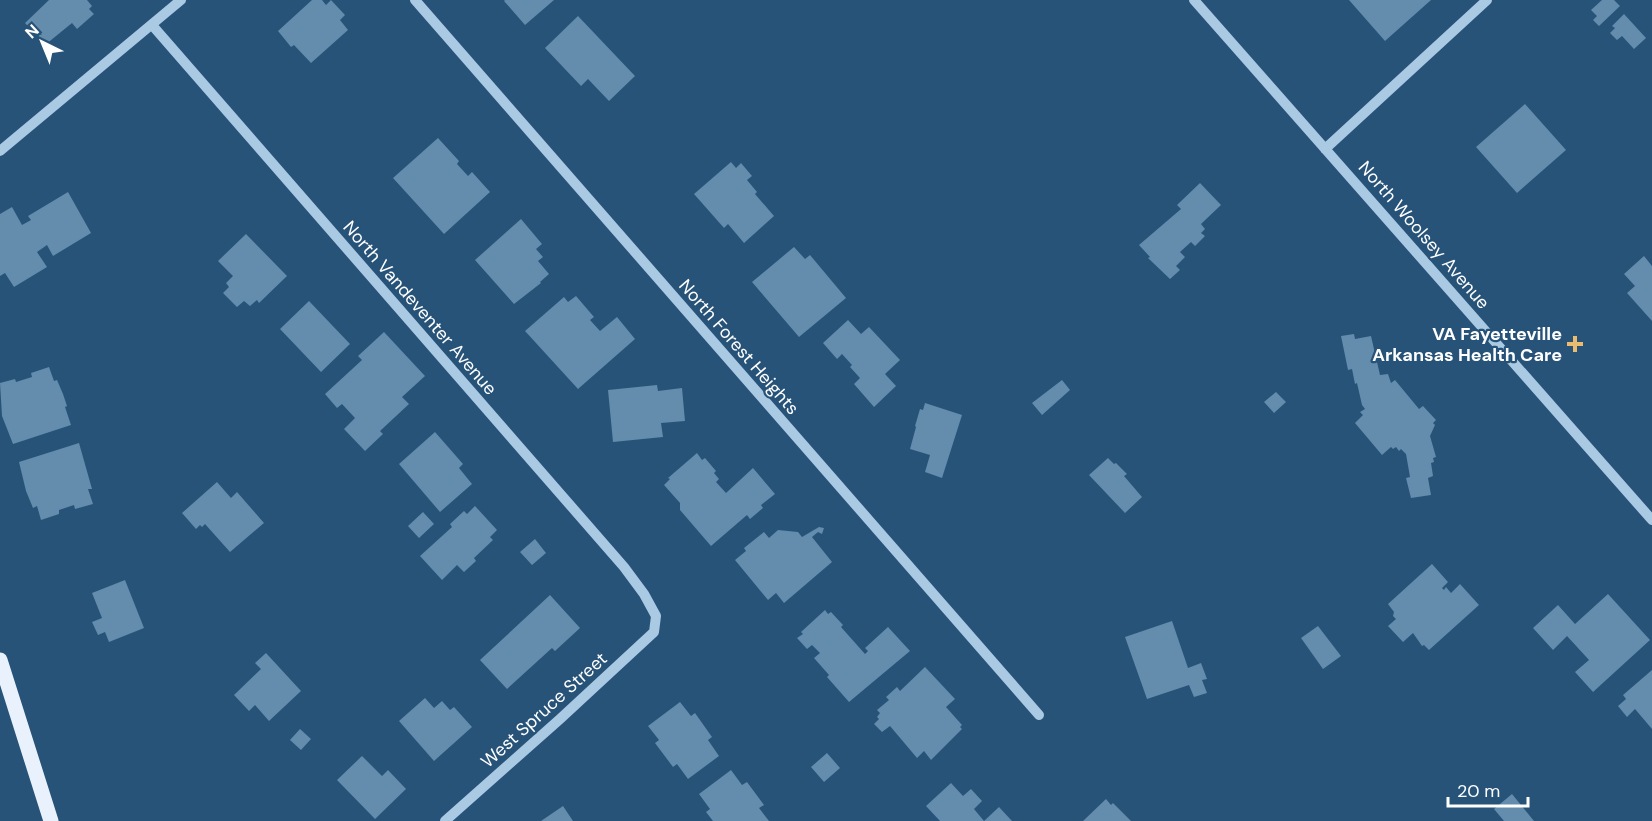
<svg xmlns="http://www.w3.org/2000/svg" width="1652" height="821" font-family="'DM Sans',sans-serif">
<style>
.building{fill:#638cad}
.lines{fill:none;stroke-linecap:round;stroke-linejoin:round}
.minor{stroke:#aac9e3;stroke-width:10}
.major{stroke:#e9f2fc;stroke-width:15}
.poi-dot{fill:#ebbb70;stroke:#275379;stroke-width:2}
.labels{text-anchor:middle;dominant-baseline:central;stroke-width:4.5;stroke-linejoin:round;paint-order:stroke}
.street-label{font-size:18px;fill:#fff;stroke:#275379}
.poi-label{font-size:18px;font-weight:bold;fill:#fff;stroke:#275379;text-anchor:end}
</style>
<rect width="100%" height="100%" fill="#275379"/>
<path class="building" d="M49,0h38l5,6 -3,3 5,5 -17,15 -5,-6 -27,22 -20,-22z
M312,0h10l4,5 5,-5 14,15 -5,5 8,10 -37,33 -17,-18 -3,2 -13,-16z
M505,0h49l-29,25 -21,-24z
M1349,0h82l-46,41z
M1602,0h12l6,6 -21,20 -6,-6 4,-4 -6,-6z
M1624,14l22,24 -12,11 -12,-13 -5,4 -7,-7 5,-5 -3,-2z
M578,16l57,60 -26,25 -21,-22 -7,7 -36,-38z
M1525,104l41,46 -49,43 -41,-46z
M438,138l21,23 -2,3 11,12 4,-4 18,20 -46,42 -51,-56z
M731,162l5,6 5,-5 11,13 -5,4 10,12 -2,2 19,22 -30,27 -16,-19 -4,4 -30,-34z
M1200,183l21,22 -20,19 4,5 -4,4 4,3 -10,10 -4,-4 -11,10 5,5 -9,9 4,4 -10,9 -22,-21 2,-1 -11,-12 42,-36 -4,-4z
M68,192l23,41 -38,23 -6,-11 -10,7 10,15 -33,20 -9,-14 -5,3v-62l12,-7 10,18 9,-5 -3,-4z
M521,219l21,25 -6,5 7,8 -5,4 11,13 -9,8 1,1 -27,21 -39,-44z
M246,234l41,42 -28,27 -2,-3 -7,6 -6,-5 -7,6 -14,-14 6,-6 -3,-4 7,-7 -15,-15z
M794,247l11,12 5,-4 36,43 -47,39 -47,-55z
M1644,256l8,10v55l-25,-28 8,-7 -11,-12z
M576,296l18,21 -4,3 10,11 17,-14 18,22 -57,50 -53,-58 39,-34 4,5z
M309,301l41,43 -29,28 -41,-43z
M848,320l13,14 8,-7 31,33 -15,14 11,12 -22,21 -20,-23 6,-6 -10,-11 2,-2 -10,-11 -5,5 -14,-16z
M384,332l41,44 -23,21 7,7 -29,27 3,3 -18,17 -21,-22 11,-11 -13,-14 -5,4 -12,-14 37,-34 -4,-4z
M1354,334l1,5 16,-3 9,39 8,-1 3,9 4,-3 24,29 4,-3 13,14 -3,3 2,2 -5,11 6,21 -3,1 1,4 -3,1 2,13 -5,2 3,17 -20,3 -5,-20 4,-1 -4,-23 -5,-5 -2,2 -3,-4 -3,2 -2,-2 -9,8 -27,-32 8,-8 -3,-3 5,-3 -3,-4 -5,-22 -2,1 -3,-15 -4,1 -7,-34z
M49,367l5,14 3,-1 6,14 4,12 -2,1 6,18 -58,19 -11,-28 -2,-33 15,-4 1,3 16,-5 -1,-4z
M1062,380l8,10 -28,25 -10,-12z
M657,385l1,6 24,-3 3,33 -24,2 2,14 -50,5 -5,-52z
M1276,392l10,10 -12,11 -10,-11z
M925,403l37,12 -20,63 -17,-6 5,-17 -20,-6 6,-22 -1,-1 5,-17 3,1z
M435,432l28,32 -4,4 13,16 -32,28 -41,-48z
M79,443l13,46h-4l5,15 -18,5 -1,-4 -15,5v4l-18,6 -4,-14 -4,2 -7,-17 -7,-29z
M697,453l5,7 3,-2 11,13 -2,2 5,6 -3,3 10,11 27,-25 22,26 -14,11 2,3 -13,11 -3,-4 -36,31 -31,-36v-7l-16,-18 6,-6 -2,-1z
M1108,458l6,6 2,-1 11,11 -3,2 18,21 -17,16 -36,-38z
M217,482l14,16 6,-6 27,31 -34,29 -25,-28 -3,3 -2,-2 -4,4 -14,-16z
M475,506l22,24 -7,7 3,3 -19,18 2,3 -12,11 -7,-7 -15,15 -22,-24 32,-29 -2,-3 14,-13 3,3z
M423,512l11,12 -15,14 -11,-12z
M819,527l5,1 -2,6 -4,-2 -6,5 20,25 -48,41 -8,-10 -8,7 -33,-40 11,-9 -2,-3 20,-16 5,6 9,-8 20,2 4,5z
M535,539l11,14 -14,12 -12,-13z
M1432,564l16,18 -6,6 2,2 2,-3 5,6 9,-9 19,21 -50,45 -5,-5 -2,1 -9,-13 -10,9 -15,-16 8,-7 -3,-3 1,-4 -6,-8z
M125,580l19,48 -35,14 -4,-10 -7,3 -6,-13 10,-4 -10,-25z
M1608,594l42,46 -57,52 -18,-20 14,-12 -22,-24 -14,14 -20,-22 25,-23 17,19z
M550,595l30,33 -25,23 -3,-3 -45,41 -27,-29z
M825,610l3,4 3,-2 12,13 -2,2 24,27 3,-3 -3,-3 23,-21 22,24 -61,51 -22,-25 2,-2 -15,-17 6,-5 -8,-8 -5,4 -10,-11 6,-4 -2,-2z
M1172,621l16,47 13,-5 6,16 -5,1 5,13 -13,4 -5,-12 -42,14 -22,-62z
M1318,626l23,30 -18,13 -22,-31z
M266,653l35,38 -32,30 -14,-16 -6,6 -15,-16 27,-26 -6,-6z
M925,667l30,32 -9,8 16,18 -2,2 2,2 -31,31 -7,-9 -7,7 -27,-32 -8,6 -8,-8 5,-5 -2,-2 3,-4 -3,-3 12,-10 -3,-3 11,-10 3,4z
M1652,670v59l-17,-20 -8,8 -9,-11 8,-7 -3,-4z
M425,698l9,10 8,-7 8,9 4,-3 18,20 -38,34 -35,-40z
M680,702l11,14 4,-3 17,24 -4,3 11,16 -31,23 -11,-15 -4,3 -18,-24 4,-3 -11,-14z
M300,729l11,10 -10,11 -11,-10z
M827,753l13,15 -16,14 -13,-15z
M362,756l20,20 6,-6 18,19 -31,30 -38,-39z
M731,770l11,15 5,-3 17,23 -5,3 10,13h-56l-7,-9 4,-3 -11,-15z
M951,783l12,13 8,-7 11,12 -8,8 10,12 15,-14 13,14h-72l-14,-15z
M1512,794l22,27h-30l-10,-12z
M1106,799l5,6 2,-2 18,18h-48z
M563,806l10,15h-32z"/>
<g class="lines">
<path class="minor" d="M415,0l624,715
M1194,0l458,520
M152,25l472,542 20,27 12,22 -2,16 -94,87 -115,102
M1325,149l162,-149
M0,151l181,-151"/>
<path class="major" d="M0,660l51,161"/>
</g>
<path class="poi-dot" d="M1572 335h6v6h6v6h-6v6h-6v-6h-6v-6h6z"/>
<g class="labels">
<g class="street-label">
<text transform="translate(1424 235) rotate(49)">North Woolsey Avenue</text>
<text transform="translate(420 308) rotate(49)">North Vandeventer Avenue</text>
<text transform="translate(739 347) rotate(49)">North Forest Heights</text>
<text transform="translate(544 710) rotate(-42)">West Spruce Street</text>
</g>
<g class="poi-label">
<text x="1562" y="334">VA Fayetteville<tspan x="1562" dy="21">Arkansas Health Care</tspan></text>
</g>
</g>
<g transform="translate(42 42) rotate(317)" stroke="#275379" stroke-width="4.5" paint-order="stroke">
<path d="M0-4.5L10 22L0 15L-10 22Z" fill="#ffffff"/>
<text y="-9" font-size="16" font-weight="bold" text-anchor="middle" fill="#ffffff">N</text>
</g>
<path d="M1448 797v9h80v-9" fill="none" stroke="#ffffff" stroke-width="3"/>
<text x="1457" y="797" font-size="18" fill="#ffffff" stroke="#275379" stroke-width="4.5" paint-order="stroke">20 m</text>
</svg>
